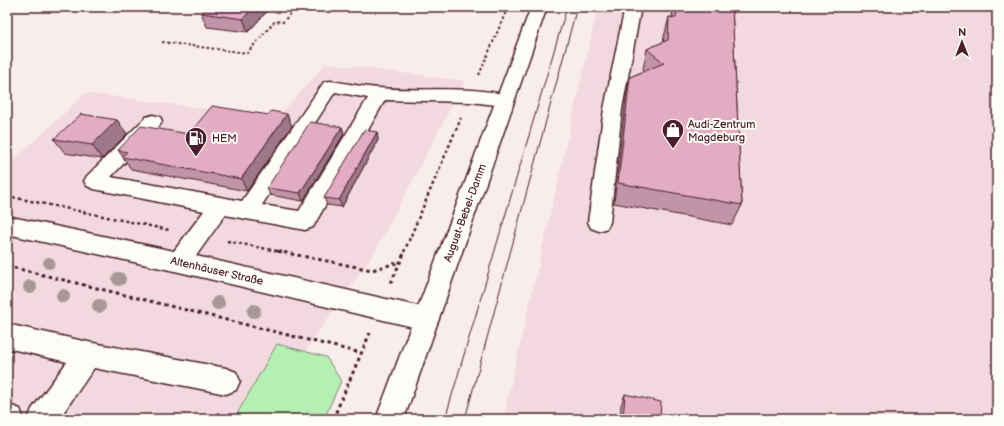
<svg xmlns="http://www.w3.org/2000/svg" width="1004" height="426" font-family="'Balsamiq Sans',sans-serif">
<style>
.built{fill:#f1d9df}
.green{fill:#b6efb3;stroke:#80876f}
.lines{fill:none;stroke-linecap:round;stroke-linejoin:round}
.minor-casing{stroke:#4a1f2b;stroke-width:3}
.major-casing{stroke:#4a1f2b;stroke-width:3}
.path-far2{stroke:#4a1f2b;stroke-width:2;stroke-dasharray:2.5 2.5;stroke-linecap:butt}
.path-far1{stroke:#4a1f2b;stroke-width:2.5;stroke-dasharray:3 3;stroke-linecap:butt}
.path{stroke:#4a1f2b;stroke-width:3;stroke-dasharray:3.5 3.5;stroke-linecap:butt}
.minor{fill:#fdfcf7;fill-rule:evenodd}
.major{fill:#fdfcf7;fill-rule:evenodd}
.tram{stroke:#4a1f2b;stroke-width:1}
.tree{fill:#a79895}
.wall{fill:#c294a7;stroke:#4a1f2b}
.shaded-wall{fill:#9e7888;stroke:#4a1f2b}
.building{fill:#e2acc2;stroke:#4a1f2b}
.labels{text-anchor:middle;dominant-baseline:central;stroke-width:4;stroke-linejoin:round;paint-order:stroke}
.poi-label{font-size:11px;fill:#4a1f2b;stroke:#fdfcf7;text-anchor:start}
.street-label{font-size:11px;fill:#4a1f2b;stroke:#fdfcf7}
</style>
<rect width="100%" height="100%" fill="#f8ecec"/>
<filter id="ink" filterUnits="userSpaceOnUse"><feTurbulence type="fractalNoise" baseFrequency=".025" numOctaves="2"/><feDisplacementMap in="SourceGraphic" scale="8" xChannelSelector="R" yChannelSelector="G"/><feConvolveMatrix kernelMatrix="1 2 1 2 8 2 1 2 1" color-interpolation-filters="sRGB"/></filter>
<g filter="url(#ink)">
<path class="built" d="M598,7h399v412h-494z
M326,63l139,18 -92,174 -66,93 -34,71h-266v-253l79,-73 191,25z"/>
<path class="green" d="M277,344l49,13 15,24 -17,38h-90z"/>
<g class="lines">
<g class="minor-casing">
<path id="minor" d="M625,7h16l-19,102 -12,113 -3,6 -8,3 -8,-3 -3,-6 16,-113z
M330,81c16,2 33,6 49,7 44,4 90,-3 132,8l3,4 -3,4 -6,2 -35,-4 -85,-2 -72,127 -8,3 -80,-15 -29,41 230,52 9,3 4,8 -4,8 -9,3 -247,-58 -172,-38v-18l167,35 30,-40 -110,-22 -7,-3 -3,-5 3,-5 59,-59 7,-2 7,2 2,4 -2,4 -49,52 131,24 82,-119zM335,92l33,6 -69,113 -37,-6z
M7,324l81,18 138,26 10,4 4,9 -4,9 -10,4 -132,-26 -35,51h-31l4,-10 35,-47 -60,-14z
M7,404l13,5 4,10h-17z"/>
</g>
<g class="major-casing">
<path id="major" d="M531,7h16l-143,412h-28z"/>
</g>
<path class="path-far2" d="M162,42l85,11 28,-32 8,1 13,-15
M479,75l29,-68"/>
<path class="path-far1" d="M7,196l162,34
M227,241l55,11
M404,252l57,-134"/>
<path class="path" d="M277,251l95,19 28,-8
M7,266l354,87
M391,283l14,-32
M333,419l37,-86"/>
<use href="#minor" class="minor"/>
<use href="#major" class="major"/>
<path class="tram" d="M445,419l122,-412
M465,419l112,-412"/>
</g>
<g class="tree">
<circle cx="49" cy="263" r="6"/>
<circle cx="119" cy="279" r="7"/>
<circle cx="30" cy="287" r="7"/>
<circle cx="63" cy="296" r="7"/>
<circle cx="218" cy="303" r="7"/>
<circle cx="99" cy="306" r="7"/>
<circle cx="254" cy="311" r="7"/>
</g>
<path class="wall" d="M271,7l-23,25 -41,-5 -6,-14z
M673,7h59l10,198 -10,20 -118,-22 12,-106 4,-20 14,-6 -1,-2 4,-20 16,-7 1,-5 5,-20 3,1z
M117,120l10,14 -25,25 -37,-6 -11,-14z
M292,126l-45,65 -116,-22 -13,-19 71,-16z
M342,127l2,7 -41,67 -33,-6 -3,-7z
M377,132l1,8 -36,67 -15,-2 -3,-7z
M625,394l35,25h-40l1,-14z"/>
<path class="shaded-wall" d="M254,7h17l-23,25 -5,-13z
M287,114l5,12 -45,65 -6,-12z
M117,120l10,14 -25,25 -10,-14z
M342,127l2,7 -41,67 -3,-8z
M377,132l1,8 -36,67 -3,-7z"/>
<path class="building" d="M208,7h46l-11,12 -42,-6z
M677,7h55l10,198 -124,-22 12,-106 34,-14 -17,-14 21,-9 1,-23 7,1z
M212,106l57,9 2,-4 16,3 -46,65 -119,-22 5,-5 -9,-2 23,-24 48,8z
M81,114l36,6 -25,25 -38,-6z
M310,122l32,5 -42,66 -33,-5z
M364,130l13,2 -38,68 -15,-2z
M625,394l36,8 -1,17h-37z"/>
</g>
<defs>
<g id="shop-pin" transform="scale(1.15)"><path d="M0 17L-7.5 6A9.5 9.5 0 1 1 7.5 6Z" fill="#4a1f2b" stroke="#fdfcf7"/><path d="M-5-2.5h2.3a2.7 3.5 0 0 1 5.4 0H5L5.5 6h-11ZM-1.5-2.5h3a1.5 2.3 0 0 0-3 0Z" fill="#fff"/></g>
<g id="fuel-pin" transform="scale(1.15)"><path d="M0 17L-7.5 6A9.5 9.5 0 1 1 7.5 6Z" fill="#4a1f2b" stroke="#fdfcf7"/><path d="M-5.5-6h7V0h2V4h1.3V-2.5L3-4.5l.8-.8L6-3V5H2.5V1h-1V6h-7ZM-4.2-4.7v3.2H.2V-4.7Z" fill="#fff"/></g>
</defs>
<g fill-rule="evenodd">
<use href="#shop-pin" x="673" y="130"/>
<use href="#fuel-pin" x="196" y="138"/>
</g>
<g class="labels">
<g class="poi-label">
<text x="688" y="124">Audi-Zentrum<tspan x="688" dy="13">Magdeburg</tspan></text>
<text x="212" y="138">HEM</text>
</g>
<g class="street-label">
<text transform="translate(465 213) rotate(-70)">August-Bebel-Damm</text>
<text transform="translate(217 271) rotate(13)">Altenhäuser Straße</text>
</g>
</g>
<rect width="1004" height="426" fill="none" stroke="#fdfcf7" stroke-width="24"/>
<rect x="12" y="12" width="980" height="402" fill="none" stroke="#4a1f2b" stroke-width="1.5" filter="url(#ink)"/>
<g transform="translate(962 42)" stroke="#fdfcf7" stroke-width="3" paint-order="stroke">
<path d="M0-3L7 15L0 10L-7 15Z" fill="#4a1f2b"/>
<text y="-6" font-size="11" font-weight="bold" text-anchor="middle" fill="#4a1f2b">N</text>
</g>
</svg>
